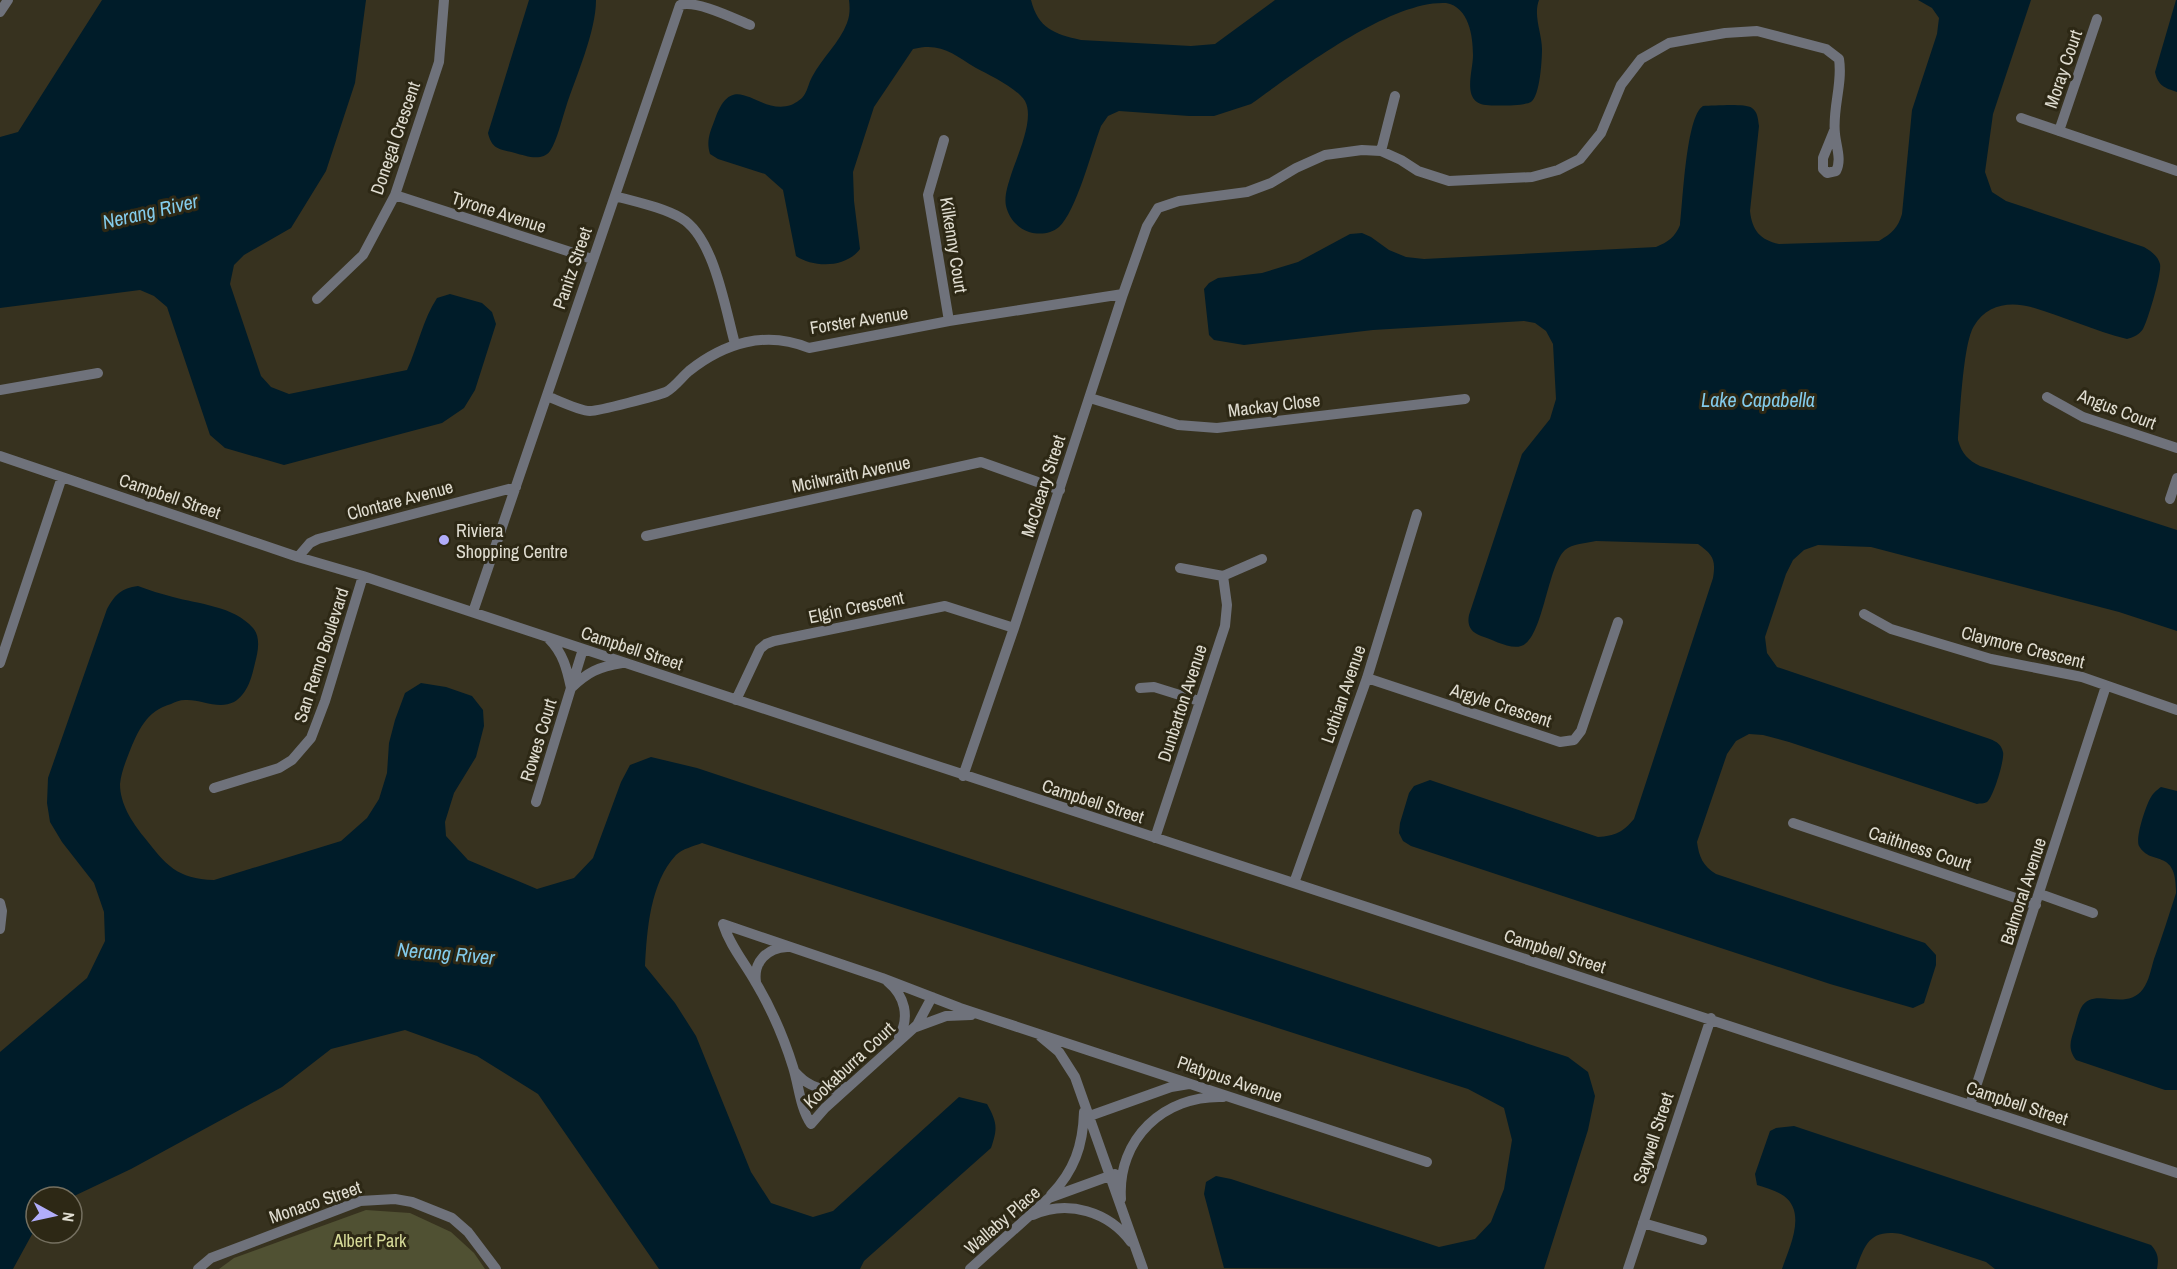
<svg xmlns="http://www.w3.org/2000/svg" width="2177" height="1269" font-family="'Archivo Narrow',sans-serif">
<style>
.green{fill:#505133}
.water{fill:#001c29}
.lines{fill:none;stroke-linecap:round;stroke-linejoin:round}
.minor{stroke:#6f727b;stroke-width:10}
.poi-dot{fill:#b1adfa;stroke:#2d2815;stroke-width:2}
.labels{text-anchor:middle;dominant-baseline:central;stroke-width:6;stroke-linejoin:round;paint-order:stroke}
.street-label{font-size:18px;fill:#e0ddd1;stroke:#2d2815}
.poi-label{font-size:18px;fill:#e0ddd1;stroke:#2d2815;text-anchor:start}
.park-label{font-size:18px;fill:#d6da98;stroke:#2d2815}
.water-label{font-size:20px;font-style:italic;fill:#83cbeb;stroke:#2d2815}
</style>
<rect width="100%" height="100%" fill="#37321f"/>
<path class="green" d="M366,1210l44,3 41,19 23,21 11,16h-266l15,-11z"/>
<path class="water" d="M102,0h264l-11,83 -29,88 -35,57 -47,27 -10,10 -4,19 31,92 10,11 18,7 118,-24c11,-24 16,-51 30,-72l13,-4 32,9 10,9 4,12 -21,66 -11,18 -22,15 -158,42 -59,-17 -15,-13 -43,-128 -13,-11 -14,-6 -140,18v-171l18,-5z
M529,0h67c0,32 -20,76 -30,107 -4,12 -9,34 -16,44 -8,11 -24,5 -35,2 -15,-4 -23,-3 -27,-20z
M849,0h182c7,28 23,34 50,40l110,6 24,-2 60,-44h264c-6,16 3,33 3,49 0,11 -2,47 -11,53 -7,4 -37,4 -45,3 -25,-3 -13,-33 -13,-50 0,-19 -4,-48 -27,-52 -56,-3 -150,69 -195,101l-37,12h-25l-70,-5 -11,5 -7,10c-9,24 -25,86 -42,101 -8,7 -20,8 -30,5 -12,-4 -20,-14 -23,-26 -2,-10 2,-21 5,-31 6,-19 24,-56 14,-74 -8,-13 -36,-26 -49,-33 -23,-14 -35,-26 -63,-19l-39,58 -21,65 1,29 6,48c-14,19 -46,19 -64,7l-13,-66 -18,-16 -47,-15 -8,-5c-4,-13 0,-22 5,-35 19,-53 42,-3 76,-14 3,-1 9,-5 11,-7 6,-7 6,-14 10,-21 10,-19 28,-35 35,-54 3,-8 3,-15 2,-23z
M1918,0h113l-38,114 -8,58 7,20 14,9 138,46c7,4 14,9 16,17 2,9 -12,56 -17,65 -4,6 -9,8 -16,10 -33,-8 -64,-23 -96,-32 -22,-6 -45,-2 -57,19 -11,17 -14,90 -16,114 4,14 10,20 22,26l197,64v101l-58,-19 -248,-65 -53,-2 -14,5 -11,10 -7,14 -21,63 2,16 10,14 213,72c7,3 11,5 13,13 2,7 -10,46 -16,50 -3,2 -7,1 -10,2l-188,-62 -26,-7 -14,-1 -13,7 -9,13 -30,88c2,15 6,24 19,32l209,69 11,12v10l-12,38 -11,5 -83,-24 -419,-138 -8,-5 -4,-8 1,-10 9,-30 5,-7 16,-6 168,57c17,-1 25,-5 36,-18l79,-241c3,-19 0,-23 -15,-34l-102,-3c-10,2 -24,3 -31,9 -18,17 -22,90 -44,96 -11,4 -29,-7 -40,-10 -11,-4 -14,-11 -12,-21l53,-161 28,-35 6,-20 -3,-55 -7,-13 -11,-8 -11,-2 -151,9 -129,15 -30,-5 -5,-5 -5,-46 5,-6 9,-5 44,-5 36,-11 52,-28 12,-1 9,4 18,13 17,7 18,2 232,-12c12,-5 19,-10 24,-22 3,-23 6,-109 23,-119 11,0 41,-3 49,2 6,4 6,12 7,18l-9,85c2,19 10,29 29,33l100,-3c13,-8 19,-13 23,-27l10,-104 25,-76 2,-16 -7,-10z
M2176,0h1v92c-12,-4 -19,-6 -22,-20z
M138,586c11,4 23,8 35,11 25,7 61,9 80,31 8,9 5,24 2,35 -3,13 -7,31 -21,39 -16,8 -33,-3 -49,-2 -5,0 -10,2 -14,4 -25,7 -33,27 -42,49 -4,10 -8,21 -9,31 0,20 12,38 24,53 22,28 33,42 70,43l127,-39 26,-23 12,-19 8,-26 2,-30 6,-23 10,-27 16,-10 25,4 26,9 11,14 1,16 -8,31 -22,36 -9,29 1,14 22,24 69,29 37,-11 19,-20 28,-76 9,-17 21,-8 46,11 871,289 20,15 7,24 -7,34 -44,139 -320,-1 -20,-74 2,-12 10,-6 15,3 208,68 36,-8 16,-17 13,-33 8,-49 -8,-32 -36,-19 -766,-246c-8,3 -20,6 -26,12 -26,28 -29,75 -31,111l30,37 21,33 55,136 20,31 42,14 20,-6 126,-114 28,7c10,18 11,24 4,44l-127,113 -4,8h-201l-121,-175 -61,-38 -72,-26 -74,19 -49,38 -151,82 -59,28h-36v30l-23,42h-13v-217l87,-74 18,-37 -1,-29 -10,-29 -32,-41 -12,-20 -3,-19 1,-25 59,-169c8,-14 14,-21 31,-23z
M2161,787l16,4v299h-12l-89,-30c-8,-11 -6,-18 -2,-30 2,-7 4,-16 7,-22 12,-23 44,5 62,-19 6,-8 8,-20 11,-30 8,-22 15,-44 22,-66 1,-46 -25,-26 -37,-47 -4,-8 7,-41 12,-49 3,-5 6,-7 10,-10z
M1794,1126l357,119c7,8 8,13 6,24h-162l-9,-7 -85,-28c-31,-5 -36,10 -45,35h-74c7,-21 25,-56 2,-73 -7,-5 -18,-8 -27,-11l-2,-11 15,-43 6,-3z"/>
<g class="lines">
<path class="minor" d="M0,12l8,-12
M2021,118l156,53
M2059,131l38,-112
M944,140l-16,55 21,126
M1381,151l14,-55
M395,195l197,64
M615,196c21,6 47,11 66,22 33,19 44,90 54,126
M317,299l46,-44 32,-60 44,-133 5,-62
M0,390l98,-17
M547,396c10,4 33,15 43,15 9,0 66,-15 76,-19 8,-4 16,-15 23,-21 35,-28 77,-41 120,-23l140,-27 174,-27
M2047,397l36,20 94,31
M1090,398l88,27 39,3 248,-29
M0,456l298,101 65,19c604,201 1209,398 1814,597
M2170,499l7,-21
M646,536l335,-74 79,28
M298,557l12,-14 8,-4 198,-52
M1180,568l43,8 39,-17
M473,612l207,-607c17,-5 53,13 70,20
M1864,614l27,15 100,30 91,18 95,33
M549,639c14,14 18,30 22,49 17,-16 27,-21 51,-25
M0,663l62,-186
M1367,678l193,64 14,-2 7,-9 37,-109
M1140,688l14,-1 45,14
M736,700l24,-51 6,-5 8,-3 171,-35 69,22
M963,776l51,-148 109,-334 24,-68 11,-18 21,-7 68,-9 24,-9 25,-15 29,-13 37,-5 19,1 20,9 17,11 31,10 83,-4 26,-7 22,-11 21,-26 20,-48 20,-26 28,-16 56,-10 32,-2 69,18 13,10c4,25 -7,50 -4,75 1,12 7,26 1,37l-9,2 -4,-4v-11l11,-27
M214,788l65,-20 13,-8 19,-22 14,-37 38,-125
M536,802l47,-153
M1793,823l243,82
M1155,838l70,-212 2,-21 -4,-29
M1294,883l73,-205 50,-164
M2040,894l53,19
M0,903l2,8 -2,18
M723,924l159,54 78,30 467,154
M723,924c7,22 22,39 33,59 16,27 28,55 37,84 6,19 7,41 18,57l14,-16 92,-83 15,-28
M756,982c-3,-20 11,-34 31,-35
M888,982c17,14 22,35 11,55
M916,1027l30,-11 25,-1
M1041,1037l18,15 16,25 68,192
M795,1072c13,15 31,21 51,15
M1970,1105l136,-419
M1084,1118l87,-31 18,-3
M1051,1195c23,-24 32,-49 33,-83
M1121,1199c-4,-60 43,-104 102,-102
M1033,1215c35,-16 76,-3 98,27
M1643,1223l59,17
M198,1269l13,-11 149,-57 35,-2 17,3 40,16 16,14 28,37
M970,1269l79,-71 66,-24
M1628,1269l83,-251"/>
</g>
<circle class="poi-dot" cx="444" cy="540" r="6"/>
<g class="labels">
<g class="street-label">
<text transform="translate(2063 69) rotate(-71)">Moray Court</text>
<text transform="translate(395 138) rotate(-71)">Donegal Crescent</text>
<text transform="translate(499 212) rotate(18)">Tyrone Avenue</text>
<text transform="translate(954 245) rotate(81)">Kilkenny Court</text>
<text transform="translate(572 268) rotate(-71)">Panitz Street</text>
<text transform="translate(859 320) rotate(-9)">Forster Avenue</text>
<text transform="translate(1274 405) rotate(-7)">Mackay Close</text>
<text transform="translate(2117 409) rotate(21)">Angus Court</text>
<text transform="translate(851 474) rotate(-12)">Mcilwraith Avenue</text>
<text transform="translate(1043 486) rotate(-72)">McCleary Street</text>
<text transform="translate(170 496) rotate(19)">Campbell Street</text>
<text transform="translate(400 500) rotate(-15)">Clontare Avenue</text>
<text transform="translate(856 607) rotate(-12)">Elgin Crescent</text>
<text transform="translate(2023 647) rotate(14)">Claymore Crescent</text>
<text transform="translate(632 648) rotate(18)">Campbell Street</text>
<text transform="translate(321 655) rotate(-72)">San Remo Boulevard</text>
<text transform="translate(1343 694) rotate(-71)">Lothian Avenue</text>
<text transform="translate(1182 703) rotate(-72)">Dunbarton Avenue</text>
<text transform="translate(1501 705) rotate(18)">Argyle Crescent</text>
<text transform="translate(538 740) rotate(-73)">Rowes Court</text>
<text transform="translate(1093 801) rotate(18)">Campbell Street</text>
<text transform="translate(1920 848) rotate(18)">Caithness Court</text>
<text transform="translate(2023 891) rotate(-72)">Balmoral Avenue</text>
<text transform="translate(1555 951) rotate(18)">Campbell Street</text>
<text transform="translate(849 1065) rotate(-43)">Kookaburra Court</text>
<text transform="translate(1230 1079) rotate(19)">Platypus Avenue</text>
<text transform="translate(2017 1103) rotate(18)">Campbell Street</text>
<text transform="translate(1653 1138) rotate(-72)">Saywell Street</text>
<text transform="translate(315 1202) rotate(-19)">Monaco Street</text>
<text transform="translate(1002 1220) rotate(-41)">Wallaby Place</text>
</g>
<g class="poi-label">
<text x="456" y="530">Riviera<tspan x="456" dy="21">Shopping Centre</tspan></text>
</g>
<g class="park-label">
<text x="370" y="1240">Albert Park</text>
</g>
<g class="water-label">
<text transform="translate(150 211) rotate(-13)">Nerang River</text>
<text x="1758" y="399">Lake Capabella</text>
<text transform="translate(446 953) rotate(5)">Nerang River</text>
</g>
</g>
<g transform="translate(54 1215) rotate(98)"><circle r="28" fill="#2d2815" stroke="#757060" stroke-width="1.5"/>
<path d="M0-4.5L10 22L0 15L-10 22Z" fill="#b1adfa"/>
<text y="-9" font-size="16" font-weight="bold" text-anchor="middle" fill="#e0ddd1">N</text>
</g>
</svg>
